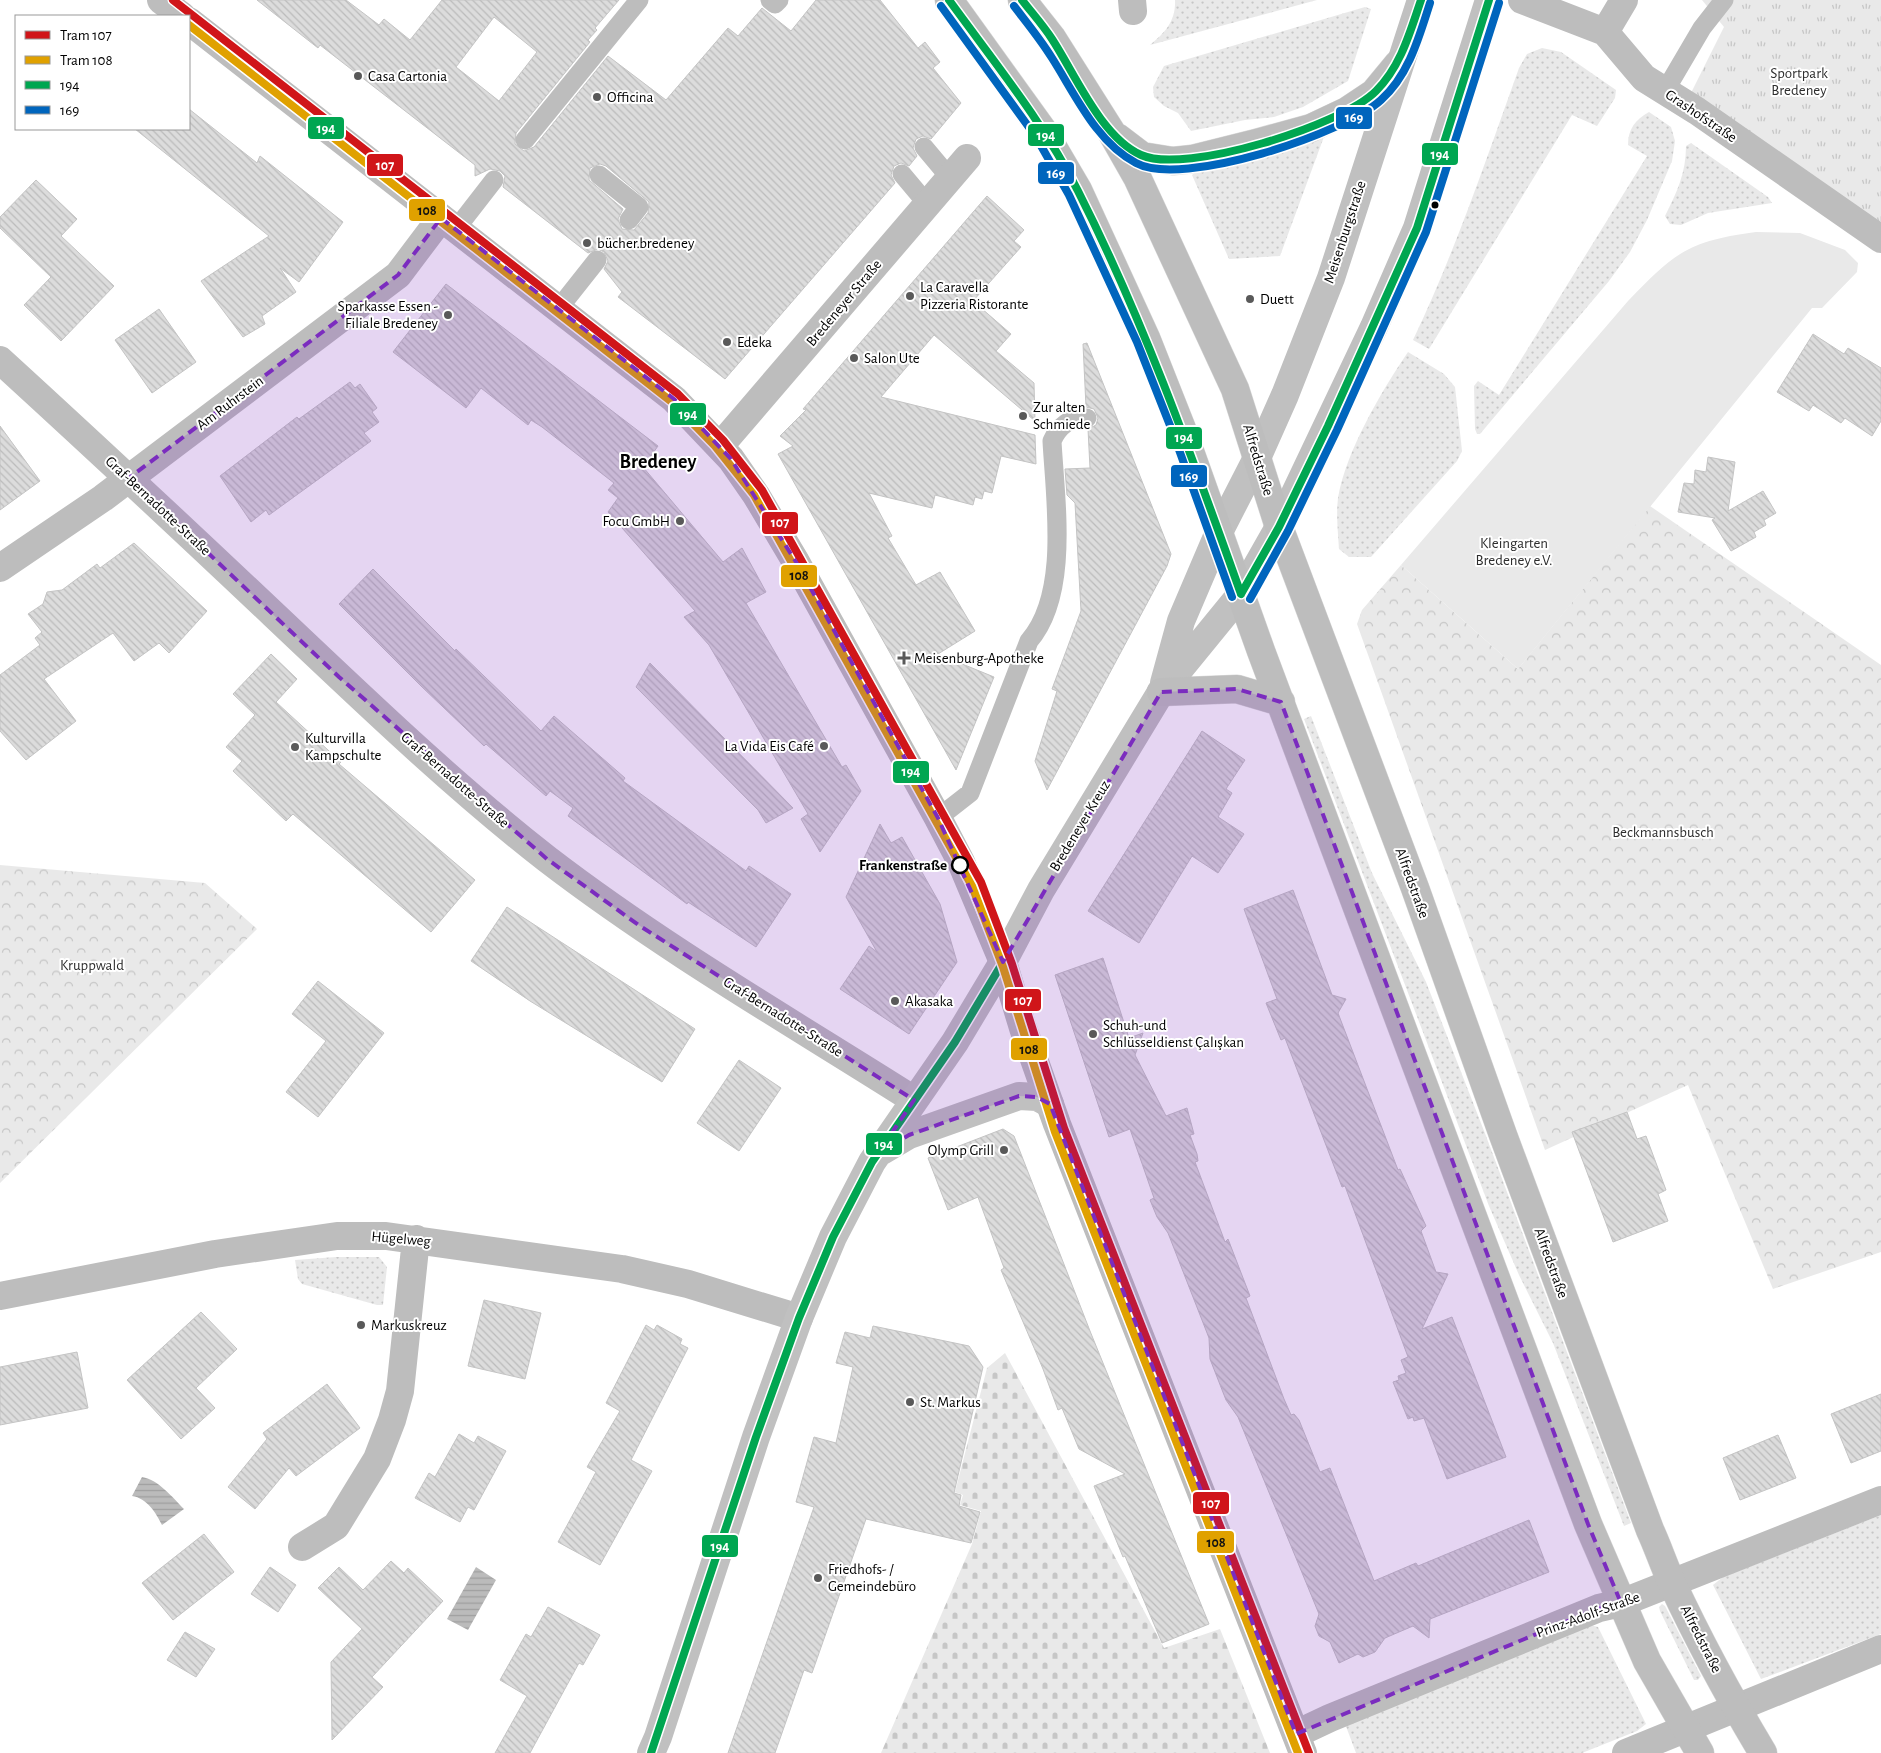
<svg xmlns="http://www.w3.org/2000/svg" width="1881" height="1753" font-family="'Alegreya Sans',sans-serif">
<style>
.grass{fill:url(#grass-dots)}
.forest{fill:url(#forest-crowns)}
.cemetery{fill:url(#cemetery-stones)}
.park{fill:url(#park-tufts)}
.garden{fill:#e9e9e9}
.water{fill:url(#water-rules)}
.building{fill:url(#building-back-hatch);stroke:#c4c4c4;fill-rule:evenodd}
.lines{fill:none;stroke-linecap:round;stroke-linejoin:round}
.primary-casing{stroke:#dbdbdb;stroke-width:29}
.service{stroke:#bdbdbd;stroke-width:19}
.minor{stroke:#bdbdbd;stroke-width:28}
.tertiary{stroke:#bdbdbd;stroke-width:28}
.secondary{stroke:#c0c0c0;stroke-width:28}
.primary{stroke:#bdbdbd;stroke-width:28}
.tram{stroke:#bdbdbd;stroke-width:1}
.bus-1-casing{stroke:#fff;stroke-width:11}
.bus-2-casing{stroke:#fff;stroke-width:11}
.bus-1{stroke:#00a651;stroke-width:8}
.bus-2{stroke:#0065bd;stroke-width:8}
.tram-1-casing{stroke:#fff;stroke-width:11}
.tram-2-casing{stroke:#fff;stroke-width:11}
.tram-1{stroke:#d01519;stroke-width:8}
.tram-2{stroke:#e0a100;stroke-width:8}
.marked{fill:#7b2cbf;fill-opacity:0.2;stroke:#7b2cbf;stroke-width:4;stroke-dasharray:10 6;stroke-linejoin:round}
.poi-dot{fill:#595959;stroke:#fff;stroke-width:2}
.bus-dot{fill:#000;stroke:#fff;stroke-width:2}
.stop-dot{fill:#fff;stroke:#000;stroke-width:2.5}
.labels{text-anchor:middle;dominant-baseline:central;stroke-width:4;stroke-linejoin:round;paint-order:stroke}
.park-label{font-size:15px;fill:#2e2e2e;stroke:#fff}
.poi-label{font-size:15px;fill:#000;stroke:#fff;text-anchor:start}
.street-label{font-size:15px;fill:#000;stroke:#fff}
.stop-label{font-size:15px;font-weight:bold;fill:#000;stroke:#fff;text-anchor:end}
.district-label{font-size:20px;font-weight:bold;fill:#000;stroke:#fff}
.line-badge{stroke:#fff;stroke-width:2}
.badge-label{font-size:14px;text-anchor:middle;font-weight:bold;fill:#fff}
.pale-badge-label{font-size:14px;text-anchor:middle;font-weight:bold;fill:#111}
</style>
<defs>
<pattern id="grass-dots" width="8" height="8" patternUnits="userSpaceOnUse" patternTransform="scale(1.25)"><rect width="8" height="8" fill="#e9e9e9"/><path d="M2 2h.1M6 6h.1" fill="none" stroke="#c6c6c6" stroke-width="1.8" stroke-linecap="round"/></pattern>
<pattern id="forest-crowns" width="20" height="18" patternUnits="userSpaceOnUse" patternTransform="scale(1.25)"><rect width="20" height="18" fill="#e9e9e9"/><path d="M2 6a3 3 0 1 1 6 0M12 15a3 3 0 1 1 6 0" fill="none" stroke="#c6c6c6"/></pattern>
<pattern id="cemetery-stones" width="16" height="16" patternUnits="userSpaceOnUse" patternTransform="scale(1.25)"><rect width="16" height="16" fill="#e9e9e9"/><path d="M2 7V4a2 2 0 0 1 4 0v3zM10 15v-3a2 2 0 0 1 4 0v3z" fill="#c6c6c6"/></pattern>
<pattern id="park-tufts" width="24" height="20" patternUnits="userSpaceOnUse" patternTransform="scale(1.25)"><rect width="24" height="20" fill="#e9e9e9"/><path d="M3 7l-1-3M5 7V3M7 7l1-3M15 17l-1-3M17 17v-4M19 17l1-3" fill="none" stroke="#c6c6c6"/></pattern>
<pattern id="water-rules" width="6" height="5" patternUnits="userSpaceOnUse" patternTransform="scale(1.25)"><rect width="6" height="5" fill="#bbb"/><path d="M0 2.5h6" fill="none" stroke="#9f9f9f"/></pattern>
<pattern id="building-back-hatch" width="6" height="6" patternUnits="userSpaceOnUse" patternTransform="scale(1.25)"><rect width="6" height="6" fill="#dcdcdc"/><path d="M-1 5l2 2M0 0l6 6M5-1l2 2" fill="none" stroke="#bbb"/></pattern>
</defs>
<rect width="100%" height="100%" fill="#fff"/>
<path class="grass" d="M1175,0h142l-167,45c15,-12 26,-24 25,-45z
M1365,7l6,2 -23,72 -45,26 -29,10 -29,3 -54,11 -13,-18 -14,-7 -10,-9 -1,-10 11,-21z
M1542,48l19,4 55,38 -1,8 -18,28 -25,-11 -143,234 -16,-9c42,-88 73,-180 106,-272l8,-14z
M1649,112l22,15 4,14 -3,20 -25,59 -17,32 -21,29 -129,153h-3l-2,-5 -1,-43 4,-5 21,14 148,-239 -19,-11c0,-16 7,-25 21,-33z
M1325,134l-45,122 -51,3 -37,-84 5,-4 35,-7z
M1691,143l77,54 4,6 -64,10 -27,12 -11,-1 -5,-8c12,-24 21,-43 21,-70z
M1408,352l36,22 11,13 7,64 -5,10 -86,96h-22l-10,-8c-1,-16 -3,-35 -1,-51 8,-47 43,-106 70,-146z
M1311,716l61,157 54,109 60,154 145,387 -7,3 -71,-183 -34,-68 -30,-69 -185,-487z
M336,1257h43l8,10 -4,38h-6l-75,-21 -4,-5 -3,-19z
M1881,1515v119l-120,45 -48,-94 10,-8z
M1662,1604l3,2 36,70 -3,4h-4l-34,-69 -1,-4z
M1590,1625l8,2 48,97 -9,7 -55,22h-226l-12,-32z"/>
<path class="forest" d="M1650,506l231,159v587l-108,37 -85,-204 -143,65 -188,-526 5,-14 39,-45 117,104z
M0,865l205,18 52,46 -257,254z"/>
<path class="cemetery" d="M1005,1353l159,295 56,-19 50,124h-389l91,-209 9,-33 -21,-6 3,-10 -8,-3 32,-124z"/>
<path class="park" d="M1702,0h179v234l-195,-131 38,-76z"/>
<path class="garden" d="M1756,232l44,1 45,17 13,13 -1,9 -35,36h-10l-294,361 -117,-104 227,-264c46,-48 60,-60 128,-69z"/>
<path class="water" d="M142,1477c17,3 30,20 42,32l-22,16c-6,-12 -15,-27 -30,-29z
M476,1567l20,13 -28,50 -21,-11z"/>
<path class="building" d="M257,0h89l33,25 5,-6 26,21 32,-40h177l-24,28 2,2 -9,10 2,2 -74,91 -1,11 9,7 10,-4 74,-91 58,44 62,-72 10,8 24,-28 29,23 25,-31h64l38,48 7,-6 15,20 -7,6 28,35 -30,36 -8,-3 -7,3 -3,9 4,8 -8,10 -8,-3 -7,3 -3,9 4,8 -170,196 -107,-82 4,-5 -18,-23 4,-8 -4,-9 -6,-3 -10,4 -85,-66 2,-11 -5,-5 -10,-2 -15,7v-11l-155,-120 -2,3zM494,17l43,35 -38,49 -43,-34zM600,164l6,2 43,36 -1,11 -14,17 -12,-1 -4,-10 5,-10 -34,-29 1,-12z
M189,109l68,54 3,-7 83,66 -44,60 -19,-14 16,24 -34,24 3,8 -22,13 -42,-56 68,-45 -134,-107h54z
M36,180l41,39 -16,17 53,50 -53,55 -37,-36 27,-28 -51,-49v-11z
M987,196l37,34 -10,11 7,6 -48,54 38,33 -15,17 38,32 1,38 -101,-86 -53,62 154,38 1,29 -35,-8 -9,37 -8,-2 -2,8 -7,-2 -2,8 -38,-10 -3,13 -63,-15 23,43 -4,2 28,47 24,-13 35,59 -37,23 56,23 -38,93 -178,-316 15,-8 -13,-10 26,-26 -3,-1z
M446,284l212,162 -15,21 80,95 19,-14 24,44 -20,11 96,164 4,-2 15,26 -41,61 -19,-33 7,-5 -99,-169 -25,-28 11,-6 -87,-99 10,-14 -10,-8 6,-7 -72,-56 -11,-7 -3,5 -47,-37 -15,20 -73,-56z
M159,309l37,53 -44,31 -37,-53z
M1813,334l31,20 4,-6 33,20v53l-9,15 -27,-18 -4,5 -28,-18 -4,6 -32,-19z
M1087,343l84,211 -4,12 -120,224 -12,-29 22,-70 -5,-2 29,-78 -6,-108 -8,-8 -2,-26 25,-1 -2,-39 8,-4 2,-7 -4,-9 -8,-2 -3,-63z
M350,382l5,6 5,-4 17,24 -5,4 7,10 -15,11 7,8 -102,74 -3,-5 -15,12 -31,-46 77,-59 2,2z
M0,426l40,55 -40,29z
M1708,457l27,5 -7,49 35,-20 13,22 -12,7 2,5 -12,7 2,5 -25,14 -19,-31 3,-2 -37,-6 6,-29 10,1 1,-14 11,2z
M134,543l73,68 -38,42 -10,-10 -25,18 -21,-28 -69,46 32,42 -50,39 -26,-29v-56l40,-30 -5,-7 7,-6 -14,-18 15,-10 4,-12 15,-2 35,-26 3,4z
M373,569l82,82 1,-2 85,82 13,-15 71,62 -2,3 123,90 3,-5 42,28 -35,53 -68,-45 -1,2 -119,-88 5,-8 -23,-17 -4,5 -60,-52 -2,2 -63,-60 -82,-82z
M271,654l26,25 -21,23 65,60 -2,2 136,116 -44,52 -138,-118 -7,7 -53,-50 9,-10 -16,-14 29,-32 -22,-21z
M650,663l143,145 -27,15 -8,-13 -122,-123z
M1202,731l43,29 -19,29 6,4 -14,24 26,17 -26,39 -26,-17 -53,87 -51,-32z
M880,824l11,19 11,-6 38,67 17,58 -48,72 -69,-45 29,-43 8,6 -31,-55z
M1293,890l39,105 14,4 -8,14 60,157 2,-1 26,57 -5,5 15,41 12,2 -26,55 30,-12 54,140 -59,22 -23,-61 -10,3 -1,-4 -5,2 -15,-37 6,-2 -1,-4 8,-3 -5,-13 7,-3 -63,-171 -3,1 -57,-149 -4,2 -15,-37 11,-4 -33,-90z
M507,907l188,122 -33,53 -132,-81 -59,-40z
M1103,958l26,80 14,-5 -8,22 31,61 21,-8 7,26 -4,1 7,19 1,7 -3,1 30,80 3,-3 22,57 -4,2 38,101 7,16 3,-1 5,6 21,52 10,-4 44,113 42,-18 2,3 111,-46 20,52 -119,47 -1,19 -16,-12 -28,12 -10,14 -12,5 -5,-3 -19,9 -9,-21 -11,-6 -4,-10 4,-12 -81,-197 -12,-17 -16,-41 -1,-21 -41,-105 -11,-16 -7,-17 4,-2 -24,-69 -21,8 -54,-162z
M318,981l66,52 -66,84 -32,-25 40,-51 -34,-27z
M739,1060l42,28 -42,63 -42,-28z
M1627,1112l10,27 9,-3 20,54 -8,4 10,27 -55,21 -41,-110z
M1003,1129l11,7 76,195 119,293 -47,19 -37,-87 -2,1 -29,-71 31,-12 -46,-25 -17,-41 -4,2 -15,-41 -42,-99 3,-2 -26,-71 -30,13 -20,-52z
M484,1300l57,13 -16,66 -57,-13z
M201,1312l36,37 -41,39 19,20 -34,31 -54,-59z
M646,1325l8,5 3,-5 25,14 -2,5 8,4 -57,112 21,11 -52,94 -42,-23 38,-70 -9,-5 33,-56 -14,-8z
M873,1326l96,20 14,21 -29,126 7,2 -2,11 21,6 -9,31 -105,-24 -54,154 -8,-3 -29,83h-47l86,-246 -18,-5 18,-65 22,6 17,-76 -17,-4 9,-31 25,6z
M77,1352l11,56 -88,17v-58z
M327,1384l33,44 -64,48 -7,-8 -34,41 -27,-22 39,-48 -4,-6z
M1881,1394v57l-30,12 -20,-49z
M459,1434l15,9 4,-7 28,15 -32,59 -6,-3 -8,15 -45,-24 14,-25 6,4z
M1778,1435l18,43 -56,22 -17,-42z
M204,1534l30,38 -61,48 -31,-37z
M391,1561l13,12 4,-5 35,33 -71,76 11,10 -51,53 -1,-78 31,-33 -44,-41 21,-21 24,23z
M270,1567l26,18 -18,27 -27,-18z
M548,1607l52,28 -17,30 -4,-2 -49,90h-35l32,-57 -27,-16 26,-46 5,3z
M185,1632l30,17 -19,28 -29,-17z"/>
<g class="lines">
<g class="primary-casing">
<path id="primary" d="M949,0l95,132 34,58 68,148 36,91 79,222 327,873 59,137 53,92
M1022,0l30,38 60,95 25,44 98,212 44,138 136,361 88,247 147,395c8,17 14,36 22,53 27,58 58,115 91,170
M1117,137l25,19 31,5 19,-2 64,-16 55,-15 36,-17 27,-18 24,-29
M1161,692l76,-3 44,13"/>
</g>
<path class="service" d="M770,0l5,4 4,-4
M1665,91l37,-63 22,-28
M525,140l114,-140
M924,147l26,31
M902,174l26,31
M599,175l40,32 -10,13
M456,229l38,-49
M559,308l38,-48
M938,818l32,-25 59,-152c41,-47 26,-142 23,-200 6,-14 20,-26 35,-23"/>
<path class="minor" d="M1132,0l1,11
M1522,0l83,32 39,46 53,33 184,128
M1605,32l19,-32
M0,360c92,84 183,169 273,254 89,84 178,170 274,245 116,89 244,163 367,241
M720,446l247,-288
M0,568l103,-70 295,-223 43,-57
M0,1296l215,-42 122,-18h49l236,33 66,15 111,34
M302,1547l34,-21 41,-67 15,-39 8,-29 16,-152
M1296,1734l34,-16 269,-110 22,-5 260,-103
M1626,1753l255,-104"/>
<path class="tertiary" d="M161,0l21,16
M189,21l485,378 57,60 25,36 40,67 142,256 23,44 42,100 20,66 34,96 246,629"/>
<path class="secondary" d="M1164,683l17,-62 38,-89 38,-74 28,-63 46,-117 90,-278
M882,1151l27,-16 110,-39 18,1 13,7
M651,1753l7,-16 98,-300 43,-119 34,-81 39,-75 83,-120 48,-80 38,-72 120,-198 80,-98 38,-67 95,-200 43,-99 72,-228"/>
<use href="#primary" class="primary"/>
<path class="tram" d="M155,0l14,16"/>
<g class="bus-1-casing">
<path id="bus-1" d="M949,0c45,62 95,123 129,191 66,130 114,266 163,403
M1022,0c10,13 21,25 30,39 23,35 49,98 89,116 44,20 202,-30 235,-64 25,-25 34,-59 45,-91
M189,21l485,378 57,60 43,65 187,338 42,100
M1241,594l38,-67 49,-101 89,-198 72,-228
M651,1753l105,-316 43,-119 34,-81 39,-75 83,-120 48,-80"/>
</g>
<g class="bus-2-casing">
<path id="bus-2" d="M941,6l95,131 33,58 68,147 36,91 59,164
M1014,6c13,17 27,34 38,52 23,36 44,84 84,105 46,25 208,-29 245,-63 28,-25 38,-63 49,-97
M1250,599l38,-68 49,-101 89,-198 73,-229"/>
</g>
<use href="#bus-1" class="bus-1"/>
<use href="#bus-2" class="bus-2"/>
<g class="tram-1-casing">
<path id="tram-1" d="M173,0l505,394 45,46 39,50 219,392 31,82 52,164 245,625"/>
</g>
<g class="tram-2-casing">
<path id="tram-2" d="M189,25l483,377 43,44 39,49 218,391 31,81 52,165 243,621"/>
</g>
<use href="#tram-1" class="tram-1"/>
<use href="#tram-2" class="tram-2"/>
</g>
<path class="marked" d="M441,218l233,181 57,60 65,103 142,256 65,144 158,-270 76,-3 44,13 307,822 33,79 -22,5 -303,126 -246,-630 -13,-7 -18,-1 -110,39 -31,18 36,-53 -274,-174 -93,-67 -208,-182 -210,-199 269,-203z"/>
<g class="poi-dot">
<circle cx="358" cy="76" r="5"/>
<circle cx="597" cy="97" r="5"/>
<circle cx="587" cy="243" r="5"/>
<circle cx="910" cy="296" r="5"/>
<circle cx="1250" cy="299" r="5"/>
<circle cx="448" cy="315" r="5"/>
<circle cx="727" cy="342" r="5"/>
<circle cx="854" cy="358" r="5"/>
<circle cx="1023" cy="416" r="5"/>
<circle cx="680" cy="521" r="5"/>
<path d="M901.5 650.5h5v5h5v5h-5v5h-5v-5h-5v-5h5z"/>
<circle cx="824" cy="746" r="5"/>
<circle cx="295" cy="747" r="5"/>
<circle cx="895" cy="1001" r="5"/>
<circle cx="1093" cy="1034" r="5"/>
<circle cx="1004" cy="1150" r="5"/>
<circle cx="361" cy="1325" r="5"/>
<circle cx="910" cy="1402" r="5"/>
<circle cx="818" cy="1578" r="5"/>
</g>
<circle class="bus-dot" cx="1435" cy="205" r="4.5"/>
<circle class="stop-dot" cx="960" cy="865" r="8"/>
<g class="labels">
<g class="park-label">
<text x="1799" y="73">Sportpark<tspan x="1799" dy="17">Bredeney</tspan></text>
<text x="1514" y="543">Kleingarten<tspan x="1514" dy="17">Bredeney e.V.</tspan></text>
<text x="1663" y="832">Beckmannsbusch</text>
<text x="92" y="965">Kruppwald</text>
</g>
<g class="poi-label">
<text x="368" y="76">Casa Cartonia</text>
<text x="607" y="97">Officina</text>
<text x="597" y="243">bücher.bredeney</text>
<text x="920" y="287">La Caravella<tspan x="920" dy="17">Pizzeria Ristorante</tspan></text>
<text x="1260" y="299">Duett</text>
<text x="438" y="306" text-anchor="end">Sparkasse Essen -<tspan x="438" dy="17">Filiale Bredeney</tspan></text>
<text x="737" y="342">Edeka</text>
<text x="864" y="358">Salon Ute</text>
<text x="1033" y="407">Zur alten<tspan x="1033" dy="17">Schmiede</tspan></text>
<text x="670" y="521" text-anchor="end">Focu GmbH</text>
<text x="914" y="658">Meisenburg-Apotheke</text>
<text x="305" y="738">Kulturvilla<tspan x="305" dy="17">Kampschulte</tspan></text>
<text x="814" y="746" text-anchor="end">La Vida Eis Café</text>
<text x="905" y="1001">Akasaka</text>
<text x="1103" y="1025">Schuh-und<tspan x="1103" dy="17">Schlüsseldienst Çalışkan</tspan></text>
<text x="994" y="1150" text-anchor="end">Olymp Grill</text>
<text x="371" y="1325">Markuskreuz</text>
<text x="920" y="1402">St. Markus</text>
<text x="828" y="1569">Friedhofs- /<tspan x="828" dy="17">Gemeindebüro</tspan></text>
</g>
<g class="street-label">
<text transform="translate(1701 116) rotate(34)">Grashofstraße</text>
<text transform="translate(1345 232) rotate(-72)">Meisenburgstraße</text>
<text transform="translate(844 303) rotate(-50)">Bredeneyer Straße</text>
<text transform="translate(230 403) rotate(-37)">Am Ruhrstein</text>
<text transform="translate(1258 460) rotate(73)">Alfredstraße</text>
<text transform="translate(158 506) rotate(43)">Graf-Bernadotte-Straße</text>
<text transform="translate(455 780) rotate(41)">Graf-Bernadotte-Straße</text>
<text transform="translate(1080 826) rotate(-59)">Bredeneyer Kreuz</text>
<text transform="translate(1412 883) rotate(70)">Alfredstraße</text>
<text transform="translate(783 1017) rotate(32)">Graf-Bernadotte-Straße</text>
<text transform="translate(401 1239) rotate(5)">Hügelweg</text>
<text transform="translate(1551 1263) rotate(70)">Alfredstraße</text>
<text transform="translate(1588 1615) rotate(-20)">Prinz-Adolf-Straße</text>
<text transform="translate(1701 1639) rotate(63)">Alfredstraße</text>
</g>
<g class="stop-label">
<text x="947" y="865">Frankenstraße</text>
</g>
<g class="district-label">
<text x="658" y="462">Bredeney</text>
</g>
</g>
<g class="line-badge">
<rect x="1335" y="106" width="38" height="24" rx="5" fill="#0065bd"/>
<rect x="307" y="116" width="38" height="24" rx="5" fill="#00a651"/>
<rect x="1027" y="123" width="38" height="24" rx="5" fill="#00a651"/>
<rect x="1421" y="142" width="38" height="24" rx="5" fill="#00a651"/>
<rect x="366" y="153" width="38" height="24" rx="5" fill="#d01519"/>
<rect x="1037" y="161" width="38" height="24" rx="5" fill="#0065bd"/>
<rect x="408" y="198" width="38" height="24" rx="5" fill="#e0a100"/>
<rect x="669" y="402" width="38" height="24" rx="5" fill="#00a651"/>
<rect x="1165" y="426" width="38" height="24" rx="5" fill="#00a651"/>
<rect x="1170" y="464" width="38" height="24" rx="5" fill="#0065bd"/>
<rect x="761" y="511" width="38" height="24" rx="5" fill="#d01519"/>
<rect x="780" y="564" width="38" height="24" rx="5" fill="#e0a100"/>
<rect x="892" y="760" width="38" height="24" rx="5" fill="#00a651"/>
<rect x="1004" y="988" width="38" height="24" rx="5" fill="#d01519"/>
<rect x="1010" y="1037" width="38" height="24" rx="5" fill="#e0a100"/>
<rect x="865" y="1132" width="38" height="24" rx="5" fill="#00a651"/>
<rect x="1192" y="1491" width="38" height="24" rx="5" fill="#d01519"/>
<rect x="1196" y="1530" width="39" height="24" rx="5" fill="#e0a100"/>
<rect x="701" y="1534" width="38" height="24" rx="5" fill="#00a651"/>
</g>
<g class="badge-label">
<text x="1354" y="122">169</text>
<text x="326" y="133">194</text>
<text x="1046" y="140">194</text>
<text x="1440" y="159">194</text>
<text x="385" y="170">107</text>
<text x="1056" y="178">169</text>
<text x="688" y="419">194</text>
<text x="1184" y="442">194</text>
<text x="1189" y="481">169</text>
<text x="780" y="527">107</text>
<text x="911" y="776">194</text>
<text x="1023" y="1005">107</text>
<text x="884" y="1149">194</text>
<text x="1211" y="1508">107</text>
<text x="720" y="1551">194</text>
</g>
<g class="pale-badge-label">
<text x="427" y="215">108</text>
<text x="799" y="580">108</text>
<text x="1029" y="1054">108</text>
<text x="1216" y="1547">108</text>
</g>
<rect x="15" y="15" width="175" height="115" fill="#ffffff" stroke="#999999"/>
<rect x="25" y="31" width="25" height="8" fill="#d01519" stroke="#999999"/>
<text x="60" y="40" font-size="15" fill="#000000">Tram 107</text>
<rect x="25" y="56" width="25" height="8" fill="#e0a100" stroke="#999999"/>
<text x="60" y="65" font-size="15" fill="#000000">Tram 108</text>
<rect x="25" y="81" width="25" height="8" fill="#00a651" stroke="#999999"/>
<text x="60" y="90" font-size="15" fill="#000000">194</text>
<rect x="25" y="106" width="25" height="8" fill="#0065bd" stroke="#999999"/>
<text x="60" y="115" font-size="15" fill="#000000">169</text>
</svg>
